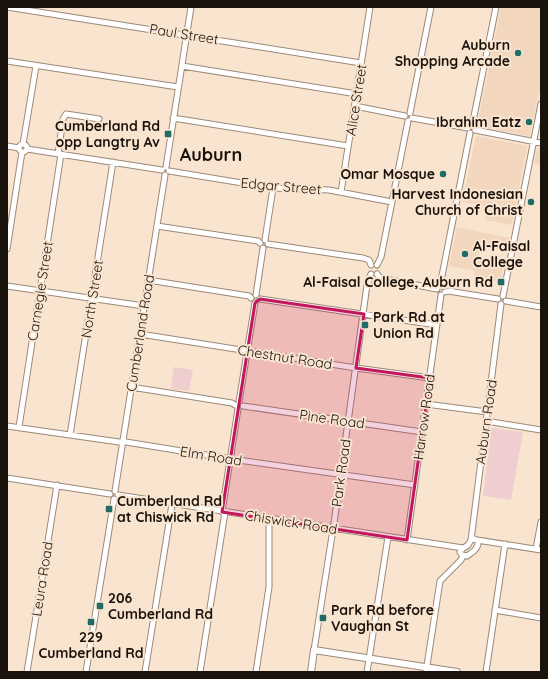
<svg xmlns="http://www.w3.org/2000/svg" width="548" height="679" font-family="Quicksand,sans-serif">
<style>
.built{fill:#f2d7be}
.green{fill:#efcecf}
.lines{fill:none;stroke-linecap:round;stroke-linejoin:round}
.minor-casing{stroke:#9c8977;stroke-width:7}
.major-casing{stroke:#9c8977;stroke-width:8}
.minor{stroke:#fff;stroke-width:5}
.major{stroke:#fff;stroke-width:6}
.marked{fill:#c2185b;fill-opacity:0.2;stroke:#c2185b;stroke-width:3;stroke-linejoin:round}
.poi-dot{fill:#206b66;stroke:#f9e4d0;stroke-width:1.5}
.labels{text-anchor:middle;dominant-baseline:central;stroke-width:4;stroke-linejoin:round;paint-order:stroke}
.street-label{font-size:14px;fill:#1a130c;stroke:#f9e4d0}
.poi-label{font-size:14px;font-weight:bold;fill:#1a130c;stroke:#f9e4d0;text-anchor:end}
.district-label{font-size:18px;font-weight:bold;fill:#1a130c;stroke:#f9e4d0}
</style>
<rect width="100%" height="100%" fill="#f9e4d0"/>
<path class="built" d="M501,7h40v85h-2l-9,43 -2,1 -51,-10z
M476,136l51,10 -15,79 -27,-5 3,-13 -26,-5z
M537,148l4,1v16l-7,-1z
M457,227l52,11 -3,12 -25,-4 -3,12 26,5 -4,19 -26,-6 1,-5 -26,-5z"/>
<path class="green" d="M174,367l19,3 -4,21 -18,-2z
M491,428l32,4 -12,68 -28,-4z"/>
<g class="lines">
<g class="minor-casing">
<path id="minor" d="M7,7l354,56
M7,61l171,26
M182,66l175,28
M355,106l50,10
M410,113l21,-106
M173,118l175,28
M412,118l56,10
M472,126l24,-119
M475,130l66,13
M23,144l13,-78
M19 148a4 4 0 1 1 8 0a4 4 0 1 1-8 0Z
M7,146l12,2
M27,149l135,21
M58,154l5,-35 3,-5 33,5
M166,167l25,-160
M169,171l104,17 56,2 63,12
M341,192l29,-185
M157,226l101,15 2,2
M265,240l8,-52
M268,244l95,14 6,2 2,5
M7,249l15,-97
M377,265l4,-8 27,-136
M377,274l2,3 6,2 52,10
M148,280l101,16 2,2
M7,286l137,20
M440,286l30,-153
M445,292l3,-1 50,8
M256,295l7,-47
M503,296l38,-192
M260,299l177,26
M506,301l35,6
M140,334l216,34 74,10
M131,387l101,16 3,2
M239,402l16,-99
M426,404l61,8
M243,406l179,26
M486,421l55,9
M7,426l112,16h7l105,17 184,26
M19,427l42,-273
M70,435l43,-273
M7,478l103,16
M115,491l50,-316
M118,495l345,53
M222,512l16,-103
M475,539l3,2c1,7 -5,11 -11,15l-5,-1 -2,-3 2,-3 6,-4 3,-5z
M407,540l34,-245
M471,540l30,-236
M477,540l64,10
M536,549l5,-27
M495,610l46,8
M314,650l20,-127 33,-238 4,-11
M27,672l30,-187
M86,672l28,-173
M145,672l27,-168
M200,672l25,-160
M256,672l13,-85v-68
M367,672l21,-135
M426,672l14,-91 21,-21 2,-4
M486,672l19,-128"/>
</g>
<g class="major-casing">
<path id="major" d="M311,672l3,-22 143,22"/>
</g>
<use href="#minor" class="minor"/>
<use href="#major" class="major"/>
</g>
<path class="marked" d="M260,299l104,15 -8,54 74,10 -23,162 -185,-28 33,-209z"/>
<g class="poi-dot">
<circle cx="518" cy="53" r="4"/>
<circle cx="529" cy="122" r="4"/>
<rect x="164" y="130" width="8" height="8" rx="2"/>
<circle cx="443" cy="174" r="4"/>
<circle cx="531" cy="202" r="4"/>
<circle cx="465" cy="254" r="4"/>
<rect x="497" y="278" width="8" height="8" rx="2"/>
<rect x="361" y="321" width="8" height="8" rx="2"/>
<rect x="105" y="505" width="8" height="8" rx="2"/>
<rect x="96" y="602" width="8" height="8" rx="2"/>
<rect x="319" y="614" width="8" height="8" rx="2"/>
<rect x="87" y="618" width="8" height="8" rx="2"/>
</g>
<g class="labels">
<g class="street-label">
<text transform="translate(184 34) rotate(9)">Paul Street</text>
<text transform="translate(356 100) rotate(-81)">Alice Street</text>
<text transform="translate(281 186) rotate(5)">Edgar Street</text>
<text transform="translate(40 291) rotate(-81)">Carnegie Street</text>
<text transform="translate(92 299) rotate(-81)">North Street</text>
<text transform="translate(140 333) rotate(-81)">Cumberland Road</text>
<text transform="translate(285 357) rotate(9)">Chestnut Road</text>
<text transform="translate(424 417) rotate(-82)">Harrow Road</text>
<text transform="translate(332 419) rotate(8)">Pine Road</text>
<text transform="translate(486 422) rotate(-82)">Auburn Road</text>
<text transform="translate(211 456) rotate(9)">Elm Road</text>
<text transform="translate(341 473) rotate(-82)">Park Road</text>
<text transform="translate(291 522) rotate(9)">Chiswick Road</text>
<text transform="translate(42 579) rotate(-81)">Leura Road</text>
</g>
<g class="poi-label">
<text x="510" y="45">Auburn<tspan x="510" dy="16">Shopping Arcade</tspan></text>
<text x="521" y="122">Ibrahim Eatz</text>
<text x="160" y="126">Cumberland Rd<tspan x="160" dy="16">opp Langtry Av</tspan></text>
<text x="435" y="174">Omar Mosque</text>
<text x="523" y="194">Harvest Indonesian<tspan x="523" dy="16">Church of Christ</tspan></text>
<text x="473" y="246" text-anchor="start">Al-Faisal<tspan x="473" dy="16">College</tspan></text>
<text x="493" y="282">Al-Faisal College, Auburn Rd</text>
<text x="373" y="317" text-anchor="start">Park Rd at<tspan x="373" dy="16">Union Rd</tspan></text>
<text x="117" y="501" text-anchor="start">Cumberland Rd<tspan x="117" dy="16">at Chiswick Rd</tspan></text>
<text x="108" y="598" text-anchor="start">206<tspan x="108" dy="16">Cumberland Rd</tspan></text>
<text x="331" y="610" text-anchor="start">Park Rd before<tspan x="331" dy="16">Vaughan St</tspan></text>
<text x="91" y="637" text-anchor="middle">229<tspan x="91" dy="16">Cumberland Rd</tspan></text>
</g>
<g class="district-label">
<text x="211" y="154">Auburn</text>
</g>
</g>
<rect width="548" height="679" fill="none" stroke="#1a130c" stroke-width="16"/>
</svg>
